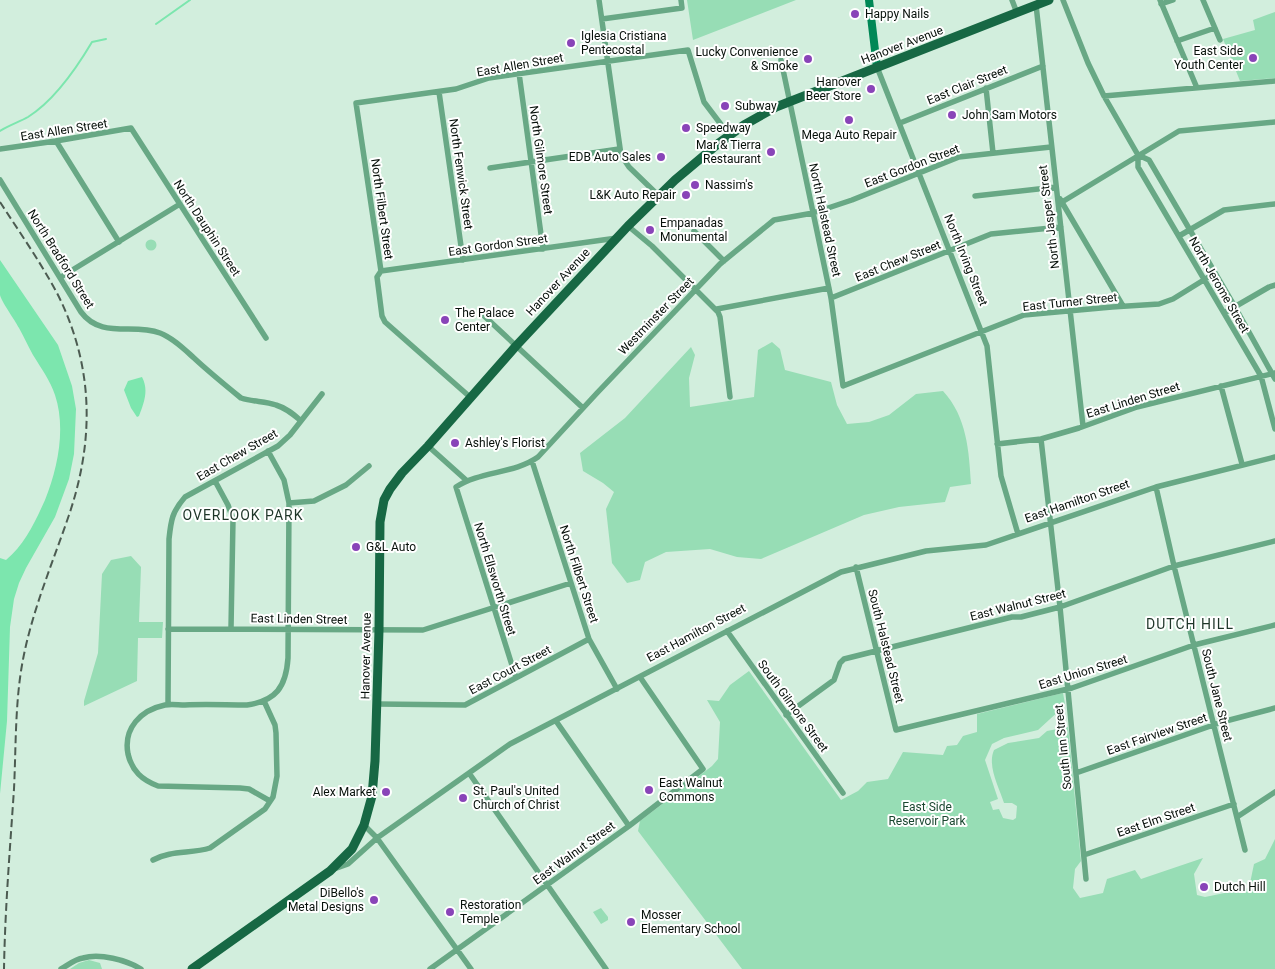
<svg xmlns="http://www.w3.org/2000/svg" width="1275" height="969" font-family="Roboto,sans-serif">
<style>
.green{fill:#97ddb5}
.water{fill:#7ce6ae}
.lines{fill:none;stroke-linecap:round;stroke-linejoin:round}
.stream{stroke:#7ce6ae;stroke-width:2}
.street{stroke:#68a885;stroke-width:5.5}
.secondary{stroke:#008856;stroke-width:8}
.primary{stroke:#176844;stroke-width:9}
.rail{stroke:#4c5b51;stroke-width:2;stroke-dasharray:8 4;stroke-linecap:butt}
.poi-dot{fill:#8944b8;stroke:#fff;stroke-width:2}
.labels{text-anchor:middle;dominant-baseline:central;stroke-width:4;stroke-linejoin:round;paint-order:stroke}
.poi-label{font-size:12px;fill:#07100a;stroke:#fff;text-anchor:start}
.street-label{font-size:12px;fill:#07100a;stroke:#fff}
.park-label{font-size:12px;fill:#1a4730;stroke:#fff}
.neighbourhood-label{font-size:14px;letter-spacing:1px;fill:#1e3528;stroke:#fff}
</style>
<rect width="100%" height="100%" fill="#d2eedd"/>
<path class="green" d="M687,0h109l-103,40z
M1275,12v66l-35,3 -17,-42 32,-9 -2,-10z
M145.5 245a5.5 5.5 0 1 1 11 0a5.5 5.5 0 1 1-11 0Z
M772,342l8,7 5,21 46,12 6,23 10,19 22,-2 20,-7 27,-21 27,-3c24,26 26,60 28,93l-21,3 -5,15 -46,5 -35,8 -103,44 -24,-2 -27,-8 -44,3 -21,10 -5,18 -13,3 -15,-20 -6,-54 8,-17 -11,-9 -20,-12 -3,-18 45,-35 66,-71 4,8 -6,23 1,29 64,-10 4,-47z
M131,556l10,11 -2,55h24l-1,16h-24l-1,43 -53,25v-5l14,-48 4,-79 9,-14z
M749,671l92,129 17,-9 9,-9 21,-3 15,-27 40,3 4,-9 10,-1 6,-9 14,-4v-18l86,-21 2,11 -4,5 -23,21 -34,8 -12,6 -7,16 13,39 -8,3 3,8 6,-1 4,9 10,2 3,-2 1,-12 -5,-3h-8c-5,-16 -17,-37 -10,-53l14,-7 31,-5 8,-7 21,-4 13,134 -6,8 -2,19 7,10 23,-5 4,-14 28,-9 6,9 62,-21 -9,16 3,21 8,2 44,-9 5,-24 11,-5 10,-20v130h-533l-104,-138 2,-10 72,-55 6,-7 2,-37 -13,-22 12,1 11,-16z
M601,908l7,9v3l-7,4 -8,-12z
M89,960l11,3 2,6h-32l9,-6z"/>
<path class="water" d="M0,260l58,85 14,41 4,23 -2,45 -5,25 -14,38 -29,51 -7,15 -5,16 -4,28 -3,94 -7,73v-236l6,2c19,-16 29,-38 39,-60 13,-32 21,-72 10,-105 -5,-15 -14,-27 -22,-40 -5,-9 -9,-18 -14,-27 -4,-8 -18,-27 -19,-33 0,-11 0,-24 0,-35z
M142,377c7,13 2,26 -3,39l-2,1 -6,-9 -7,-18 4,-9z"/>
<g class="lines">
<path class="stream" d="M156,24l34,-24
M0,131c9,-6 19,-9 28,-14 27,-17 48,-48 64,-75l14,-3"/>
<path class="street" d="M599,0l22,155 8,12 30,29
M1012,0l5,13
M1063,0l25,63 16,33 34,59v12l123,209 14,53
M1160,0l37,88
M1203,0l17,40
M1161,4l12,-4
M1036,5l47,421
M602,19l80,-11 -1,-8
M1177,41l38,-13
M781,60l50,238 12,88 181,-71 88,-8 47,-3 14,-5 42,-26
M877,67l110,279 14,130 17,58
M519,73l24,176
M986,88l7,65
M439,92l24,168
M1104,96l171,-15
M900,123l143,-57
M56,141l63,101
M0,149l56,-8 75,-13 135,210
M1138,155l11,5 86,147 40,72
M490,168l129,-19
M0,180l81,132c20,27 52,11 79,21 13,5 24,16 34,25 15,14 31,27 47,40 12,4 24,3 35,7 10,3 17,9 24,15
M975,196l81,-9
M1060,199l63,107
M1062,202l117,-71 96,-9
M628,226l24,20 66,66 2,5 10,80
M694,231l30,30
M1179,236l45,-26 51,-6
M381,271l236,-33
M61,277l119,-73
M831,298l160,-64 70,-7
M717,309l112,-21
M481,313l102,95
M1224,313l45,-26 6,-2
M1221,386l21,78
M470,397l-85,-75 -3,-6 -5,-39 4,-6 -25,-168 100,-14 33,-11 199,-28 16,52 25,33
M1041,439l19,168 26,272
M997,444l44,-5 38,-11 58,-21 138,-34
M428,446l38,34
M268,451l16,29 5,23 -1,155c-2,29 -12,43 -41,47 -21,0 -42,-1 -62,0 -7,0 -13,-1 -20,0 -24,5 -42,23 -37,49 4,17 14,26 30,32l82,2 9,1 21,12
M532,461l57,178 28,50
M215,481l13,24 5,14 -2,109
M1156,487l18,79 71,284
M289,503l25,-2 32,-16 23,-19
M856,567l40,163 176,-42 122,-43 81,-20
M168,629l255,1 148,-47
M727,631l116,162
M516,678l-60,-191c24,-16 58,-13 82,-30l59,-64 123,-129 54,-44 39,-7 39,-13 107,-43 92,-10
M168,704l1,-165c2,-19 3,-27 16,-42l93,-51 12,-11 32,-41
M377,704l88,1 124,-66
M786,715l48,-35 6,-17 4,-4 168,-42h9l39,-10 114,-41 101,-25
M556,721l73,105
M469,773l137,196
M1076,773l146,-51 53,-14
M1237,817l38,-25
M364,825l13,13 94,131
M1084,855l150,-51
M153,860c18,-10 38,-6 57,-12l55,-39 8,-12 4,-21 -1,-43 -1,-8 -11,-24
M334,869l14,-5 29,-26 133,-94 331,-172 85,-21 60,-6 170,-58 119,-30
M61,969c7,-4 14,-10 22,-11 17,-5 43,2 58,11
M430,969l199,-143 74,-57 -63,-92"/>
<path class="secondary" d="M869,0l8,67"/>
<path class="primary" d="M192,969l138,-98 22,-22 12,-24 8,-29 3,-35 4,-131 1,-108 4,-22 6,-11 12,-16 26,-27 88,-100 112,-120 47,-46 44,-37 25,-18 32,-18 273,-107"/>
<path class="rail" d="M0,202c20,31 42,62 59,95 35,72 35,144 10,218 -17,50 -38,98 -47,150 -7,40 -6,83 -8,124 -4,60 -9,120 -10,180"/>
</g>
<g class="poi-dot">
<circle cx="855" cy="14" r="5"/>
<circle cx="571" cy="43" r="5"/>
<circle cx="1253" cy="58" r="5"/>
<circle cx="808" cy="59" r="5"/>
<circle cx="871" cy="89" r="5"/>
<circle cx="725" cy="106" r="5"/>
<circle cx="952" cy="115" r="5"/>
<circle cx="849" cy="120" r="5"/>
<circle cx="686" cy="128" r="5"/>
<circle cx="771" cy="152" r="5"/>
<circle cx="661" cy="157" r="5"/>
<circle cx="695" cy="185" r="5"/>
<circle cx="686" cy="195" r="5"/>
<circle cx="650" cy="230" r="5"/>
<circle cx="445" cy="320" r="5"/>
<circle cx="455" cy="443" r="5"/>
<circle cx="356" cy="547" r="5"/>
<circle cx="649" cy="790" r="5"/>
<circle cx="386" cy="792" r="5"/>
<circle cx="463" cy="798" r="5"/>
<circle cx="1204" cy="887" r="5"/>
<circle cx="374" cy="900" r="5"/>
<circle cx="450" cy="912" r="5"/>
<circle cx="631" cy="922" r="5"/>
</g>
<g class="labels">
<g class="poi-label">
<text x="865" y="14">Happy Nails</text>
<text x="581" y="36">Iglesia Cristiana<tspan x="581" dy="14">Pentecostal</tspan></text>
<text x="1243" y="51" text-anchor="end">East Side<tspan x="1243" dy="14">Youth Center</tspan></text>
<text x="798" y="52" text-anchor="end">Lucky Convenience<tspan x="798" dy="14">&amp; Smoke</tspan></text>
<text x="861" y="82" text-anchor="end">Hanover<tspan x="861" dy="14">Beer Store</tspan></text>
<text x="735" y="106">Subway</text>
<text x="962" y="115">John Sam Motors</text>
<text x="696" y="128">Speedway</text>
<text x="849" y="135" text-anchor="middle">Mega Auto Repair</text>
<text x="761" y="145" text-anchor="end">Mar &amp; Tierra<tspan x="761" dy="14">Restaurant</tspan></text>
<text x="651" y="157" text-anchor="end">EDB Auto Sales</text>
<text x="705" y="185">Nassim's</text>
<text x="676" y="195" text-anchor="end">L&amp;K Auto Repair</text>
<text x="660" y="223">Empanadas<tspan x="660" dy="14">Monumental</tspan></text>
<text x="455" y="313">The Palace<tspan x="455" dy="14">Center</tspan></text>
<text x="465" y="443">Ashley's Florist</text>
<text x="366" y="547">G&amp;L Auto</text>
<text x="659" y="783">East Walnut<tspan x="659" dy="14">Commons</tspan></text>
<text x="473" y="791">St. Paul's United<tspan x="473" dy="14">Church of Christ</tspan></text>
<text x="376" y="792" text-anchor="end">Alex Market</text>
<text x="1214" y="887">Dutch Hill</text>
<text x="364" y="893" text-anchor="end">DiBello's<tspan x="364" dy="14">Metal Designs</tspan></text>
<text x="460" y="905">Restoration<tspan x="460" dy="14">Temple</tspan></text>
<text x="641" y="915">Mosser<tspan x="641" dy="14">Elementary School</tspan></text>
</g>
<g class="street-label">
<text transform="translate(902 45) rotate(-21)">Hanover Avenue</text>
<text transform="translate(520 65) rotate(-10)">East Allen Street</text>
<text transform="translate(967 85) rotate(-22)">East Clair Street</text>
<text transform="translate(64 130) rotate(-9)">East Allen Street</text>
<text transform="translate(541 160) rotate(82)">North Gilmore Street</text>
<text transform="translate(912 166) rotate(-21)">East Gordon Street</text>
<text transform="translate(461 174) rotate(82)">North Fenwick Street</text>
<text transform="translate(382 209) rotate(82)">North Filbert Street</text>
<text transform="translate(1049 217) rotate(-97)">North Jasper Street</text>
<text transform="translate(825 220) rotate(78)">North Halstead Street</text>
<text transform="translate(207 228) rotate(57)">North Dauphin Street</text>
<text transform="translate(498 245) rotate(-8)">East Gordon Street</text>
<text transform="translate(61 259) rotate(58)">North Bradford Street</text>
<text transform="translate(966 260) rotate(68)">North Irving Street</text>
<text transform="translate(898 261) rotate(-22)">East Chew Street</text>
<text transform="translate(558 282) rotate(-47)">Hanover Avenue</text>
<text transform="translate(1219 285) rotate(60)">North Jerome Street</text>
<text transform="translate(1070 302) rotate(-6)">East Turner Street</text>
<text transform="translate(656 316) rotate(-46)">Westminster Street</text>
<text transform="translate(1133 400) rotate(-17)">East Linden Street</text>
<text transform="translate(237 455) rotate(-30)">East Chew Street</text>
<text transform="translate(1077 501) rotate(-19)">East Hamilton Street</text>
<text transform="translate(579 574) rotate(72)">North Filbert Street</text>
<text transform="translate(495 579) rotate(73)">North Ellsworth Street</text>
<text transform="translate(1018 605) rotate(-14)">East Walnut Street</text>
<text transform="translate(299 619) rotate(1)">East Linden Street</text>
<text transform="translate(696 633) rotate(-28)">East Hamilton Street</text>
<text transform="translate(886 646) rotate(76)">South Halstead Street</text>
<text transform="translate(366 656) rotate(-89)">Hanover Avenue</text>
<text transform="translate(510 670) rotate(-28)">East Court Street</text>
<text transform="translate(1083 672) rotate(-17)">East Union Street</text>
<text transform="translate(1217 695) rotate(76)">South Jane Street</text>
<text transform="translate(793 706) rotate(54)">South Gilmore Street</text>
<text transform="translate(1157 734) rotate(-19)">East Fairview Street</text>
<text transform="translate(1063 747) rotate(-96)">South Inn Street</text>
<text transform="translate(1156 820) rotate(-19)">East Elm Street</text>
<text transform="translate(574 853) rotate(-36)">East Walnut Street</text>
</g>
<g class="park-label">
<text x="927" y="807">East Side<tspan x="927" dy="14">Reservoir Park</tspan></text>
</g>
<g class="neighbourhood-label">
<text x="243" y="515">OVERLOOK PARK</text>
<text x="1190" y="624">DUTCH HILL</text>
</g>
</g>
</svg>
